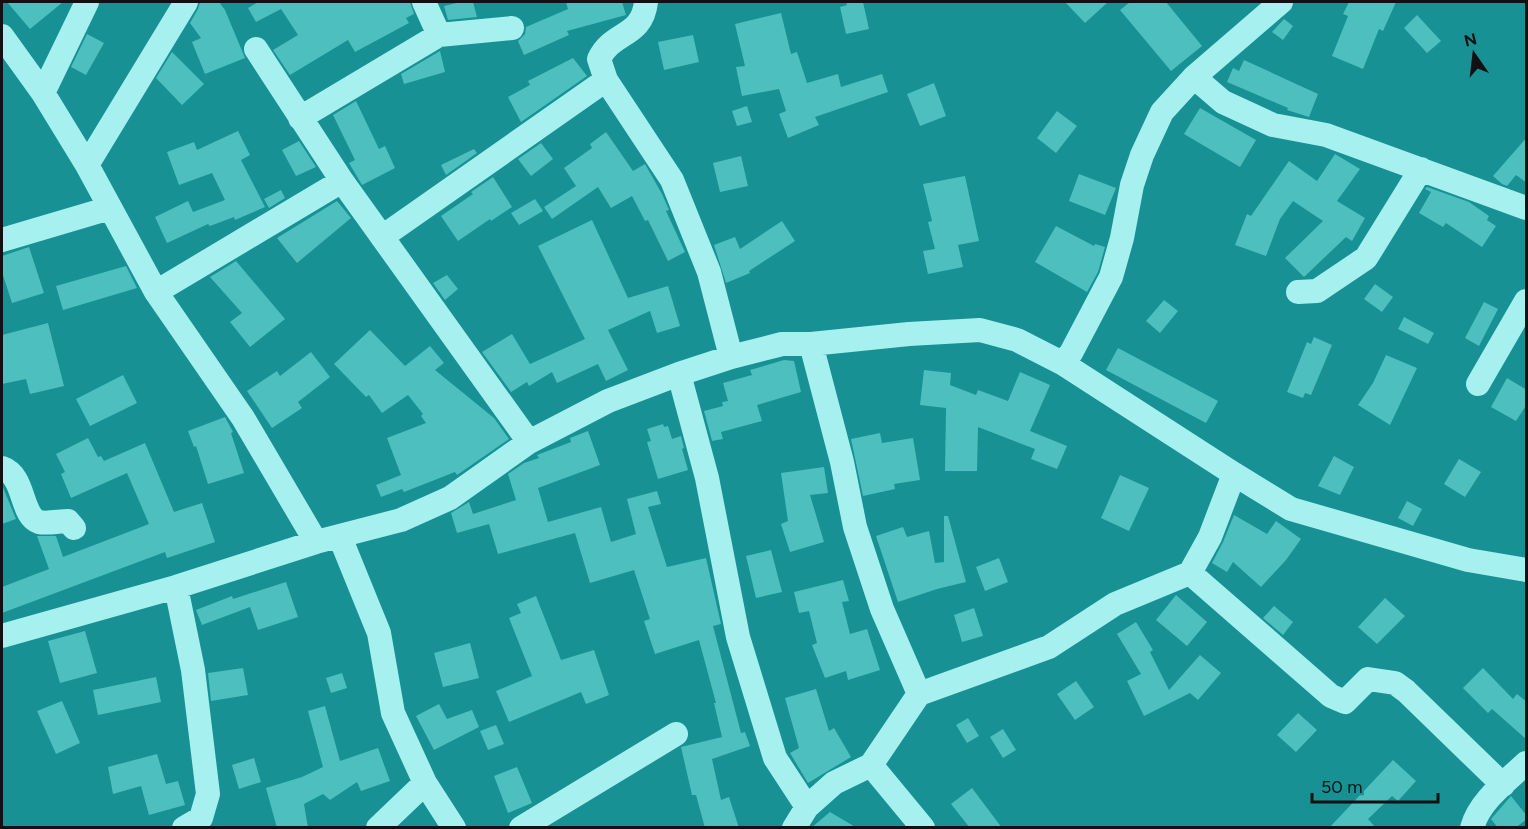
<svg xmlns="http://www.w3.org/2000/svg" width="1528" height="829" font-family="Figtree,sans-serif">
<style>
.building{fill:#4dbfbf}
.lines{fill:none;stroke-linecap:round;stroke-linejoin:round}
.minor{stroke:#a7f0f0;stroke-width:24}
</style>
<rect width="100%" height="100%" fill="#179193"/>
<path class="building" d="M7,2h56l-33,27z
M200,2h19l6,8 20,48 -40,16 -13,-32 9,-4 -11,-15 8,-14z
M258,2h152l4,12 -8,4 3,5 -54,29 -7,-12 -58,35 -17,-25 25,-15 -17,-26 -25,13 -8,-14z
M461,2h12l4,15 -29,3 -4,-14z
M566,2h56l4,13 -59,16 2,4 -45,20 -6,-14 7,-7 1,-7 42,-18z
M846,2h17l6,27 -23,5 -6,-27 7,-2z
M1065,2h43l-23,21z
M1130,2h36l36,44 -31,25 -51,-61z
M1349,2h47l-13,29 -4,-2 -16,40 -31,-13 16,-40 -5,-2z
M781,13l10,41 6,-2 10,31 31,-9 3,13 41,-13 6,18 -73,25 4,8 -31,13 -9,-24 7,-3 -7,-22 -37,7 -6,-29 9,-1 -10,-42z
M1417,15l24,26 -14,12 -23,-25z
M1284,19l9,7 -10,14 -11,-8z
M87,34l17,9 -18,32 -15,-8z
M693,35l6,27 -35,8 -6,-28z
M440,51l5,21 -41,12 -3,-10z
M172,52l32,32 -22,21 -26,-27z
M573,58l14,18 -66,46 -13,-25 22,-12 -2,-4z
M1244,60l74,34 -9,23 -22,-7 1,-2 -61,-26 6,-14 6,3z
M934,83l12,33 -26,10 -13,-32z
M356,101l23,48 6,-3 10,22 -33,17 -13,-22 6,-3 -22,-45z
M747,106l5,16 -15,4 -5,-15z
M1200,108l56,32 -16,27 -56,-33z
M1057,111l20,15 -21,27 -19,-15z
M238,131l12,24 -9,5 24,47 -30,13 -1,-3 -24,9 -2,-2 -41,19 -12,-26 33,-16 5,11 32,-12 -13,-27 -33,12 -12,-33 27,-10 3,8z
M606,132l27,39 12,-7 17,30 7,16 -3,1 19,41 -17,9 -20,-41 -3,1 -13,-25 -21,12 -13,-21 -46,32 -8,-12 32,-21 -12,-18 28,-20 -2,-4z
M1527,137v46l-11,-8 -9,11 -5,-2 -9,-8z
M299,141l17,26 -20,9 -14,-26z
M541,143l12,16 -22,17 -13,-17z
M474,149l3,4 -31,22 -5,-10z
M1335,154l25,15 -23,32 28,17 -13,23 -6,-4 -42,40 -19,-19 38,-37 -30,-20 -13,18 -14,37 -31,-11 12,-31 4,2 38,-55 28,20z
M741,156l7,30 -28,6 -7,-29z
M1079,174l37,14 -11,27 -36,-14z
M965,176l14,65 -21,4 5,22 -35,7 -5,-23 12,-2 -7,-27 4,-1 -9,-37z
M493,177l19,30 -21,14 -1,-2 -32,22 -17,-25 32,-22 -2,-2z
M1427,187l42,15 20,14 -2,4 9,6 -14,21 -36,-24 -3,4 -24,-14 12,-21 -6,-3z
M281,190l4,8 -16,10 -5,-9z
M535,199l8,12 -24,14 -8,-12z
M337,201l14,17 -54,45 -20,-25z
M592,220l36,78 40,-12 12,40 -23,7 -7,-22 -42,19 20,40 -22,11 -8,-17 -41,19 -5,-11 -23,14 -2,-4 -16,10 -29,-40 30,-18 18,30 55,-25 -47,-93z
M782,221l13,20 -46,30 1,2 -24,10 -12,-38 21,-8 5,12z
M1056,226l38,20 1,-2 10,3 -7,25 -11,20 -52,-30z
M29,247l15,46 -32,10 -10,-31v-16z
M236,261l49,58 -35,28 -20,-25 12,-9 -32,-36z
M126,266l11,22 -74,22 -7,-24z
M447,275l11,14 -13,11 -12,-17z
M1375,284l18,13 -11,15 -18,-13z
M1164,300l14,11 -18,22 -14,-12z
M1484,302l14,7 -19,37 -14,-8z
M1404,317l30,16 -6,11 -30,-15z
M48,323l16,63 -34,8 -4,-15 -24,5v-49z
M370,330l35,36 25,-20 14,17 -9,7 59,48 15,21 -52,36 -2,-3 -51,20 -2,-3 -21,8 -5,-12 25,-10 -14,-37 39,-15 -5,-7 2,-2 -15,-19 -26,18 -13,-18 -3,2 -32,-33z
M1314,337l18,8 -21,50 -6,-2 -2,5 -16,-6 20,-50 4,2z
M1118,348l100,53 -12,22 -100,-53z
M311,352l19,25 -32,25 4,6 -30,20 -25,-37 30,-20 3,5z
M1386,355l31,13 -27,57 -32,-20 15,-22z
M784,360l10,1 7,31 -44,13 5,16 -41,11 2,7 -11,2 -8,-30 19,-5 -1,-4 6,-1 -5,-18 29,-8 -2,-5z
M924,370l27,3 -1,12 26,10 2,-5 30,11 12,-29 30,13 -20,46 37,15 -10,23 -26,-10 4,-10 -57,-22 -1,44h-32l1,-63 -26,-3z
M123,375l14,28 -47,23 -14,-27z
M1507,378l20,12v14l-11,17 -25,-14z
M225,417l8,15 -2,1 13,40 -36,11 -12,-38 -2,1 -6,-16z
M663,424l1,3 4,-1 4,13 9,-3 3,12 -2,1 6,21 -30,9 -11,-37 4,-1 -4,-12z
M588,431l12,34 -62,23 10,34 53,-15 10,35 25,-8 -9,-35 30,-8 4,13 -13,3 19,60 39,-9 15,66 -8,2 28,107 4,-1 5,14 -38,13 9,41 8,-3 10,31h-34l-9,-33h-4l-11,-48 41,-10 -8,-34h2l-17,-63 -44,14 -11,-33 6,-2 -16,-49 -44,13 -15,-50 -77,21 -9,-30 -32,9 -6,-20 18,-11 4,12 43,-14 -8,-26 16,-11 15,-5 -2,-3 34,-13 -1,-4z
M880,433l2,10 31,-5 7,42 -26,4 1,5 -32,7 -12,-57z
M88,438l10,19 3,-1 3,5 41,-18 29,69 28,-9 13,39 -48,16 -2,-6 -163,61v-26l47,-18 -12,-33h19l7,21 86,-33 -22,-51 -56,25 -10,-24 4,-2 -9,-18z
M1334,456l20,11 -14,28 -22,-9z
M1459,459l22,13 -16,25 -21,-13z
M824,467l4,26 -18,2 14,47 -34,10 -9,-28 7,-3 -7,-48z
M1120,475l29,13 -20,43 -28,-13z
M2,485l14,34 -14,5z
M1407,501l15,8 -9,17 -15,-8z
M1234,515l33,19 9,-13 25,18 -15,21 -25,27 -28,-25 -6,10 -15,-9 11,-21z
M944,516h4l18,66 -29,7 -39,13 -22,-66 27,-9 4,10 22,-6 6,32 9,-1z
M771,550l11,42 -26,6 -10,-42z
M999,558l9,24 -23,9 -9,-24z
M843,580l6,21 -7,1 8,32 17,-5 13,41 -32,10 -2,-9 -21,7 -13,-33 5,-2 -8,-32 -10,2 -5,-21z
M286,582l12,35 -40,13 -8,-23 -48,18 -6,-15 36,-14 1,3z
M1176,595l31,27 -20,24 -31,-26z
M536,596l25,64 33,-10 15,45 -23,9 -5,-12 -72,30 -13,-31 36,-15 -23,-58 12,-5 -4,-9z
M1385,598l20,18 -28,28 -19,-17z
M1274,606l19,16 -10,13 -20,-17z
M974,608l9,28 -21,6 -8,-27z
M1136,622l17,28 -3,2 19,38 31,-35 21,18 -23,27 -8,-7 -46,23 -17,-35 14,-7 -24,-40z
M85,631l12,42 -37,10 -12,-42z
M470,643l9,35 -36,9 -9,-34z
M243,668l5,27 -37,6 -3,-28z
M1483,668l30,31 4,-5 10,8v38l-35,-31 -4,4 -25,-25z
M342,673l5,15 -16,5 -5,-15z
M156,677l5,25 -63,13 -5,-25z
M1076,681l18,26 -19,13 -18,-26z
M816,689l13,42 5,-3 17,29 -43,26 -18,-30 9,-5 -14,-50z
M62,701l18,42 -24,11 -19,-43z
M439,704l8,15 25,-9 7,17 -45,23 -18,-34z
M325,706l15,55 38,-13 12,33 -29,10 -4,-9 -27,18 -7,-6 -19,10 4,24h-31l-11,-40 36,-11 21,-10 -15,-56z
M1298,713l19,17 -21,22 -19,-17z
M968,718l11,18 -12,7 -11,-18z
M496,725l8,19 -16,6 -8,-19z
M1003,729l13,21 -13,8 -13,-21z
M157,754l9,30 12,-3 7,24 -36,10 -8,-29 -28,8 -5,-27z
M254,758l7,24 -22,7 -7,-24z
M1393,760l23,21 -18,20 -6,-5 -24,23 8,9h-47z
M517,767l15,36 -24,10 -14,-37z
M972,788l30,40h-32l-19,-24z
M1511,796l16,20v3l-12,9h-17l-7,-9z
M830,812l27,16h-46z"/>
<g class="lines">
<path class="minor" d="M424,2l15,33
M646,2c-4,36 -34,29 -47,57l7,21 66,100 37,92 22,85
M2,36l41,57 44,72 69,127 87,126 73,124
M256,49l86,132 187,261
M1194,77l29,25 50,23 53,10 200,73
M43,93l44,-91
M300,118l139,-83 73,-7
M87,165l99,-163
M382,237l224,-157
M2,240l108,-32
M156,292l186,-111
M1298,292l19,-1 49,-33 55,-89
M811,344l31,118 13,65 27,82 37,85
M1062,363l172,111 57,35 177,51 58,10
M679,374l28,104 31,159 37,121 32,49
M1478,384l48,-83
M2,468c24,8 18,48 37,54 8,2 21,-1 29,-1l6,7
M340,537l39,96 14,80 32,70 29,45
M1190,573l141,123 14,6 23,-23 27,4 11,8 97,94
M176,587l17,83 15,124 -7,24 -17,10
M2,636l174,-49 140,-45 85,-22 49,-22 79,-56 79,-41 71,-27 52,-17 51,-13h29l98,-10 71,-4 37,10 45,23 9,-10 40,-76 11,-39 10,-53 10,-30 20,-43 32,-35 87,-75
M871,765l52,63
M378,828l47,-45
M521,828l155,-94
M794,828l13,-21 27,-24 37,-18 48,-71 130,-47 66,-43 75,-31 20,-36 24,-63
M1472,828c7,-27 35,-47 54,-65"/>
</g>
<rect width="1528" height="829" fill="none" stroke="#111111" stroke-width="6"/>
<g transform="translate(1474 54) rotate(346)" stroke="#179193" stroke-width="4.5" paint-order="stroke">
<path d="M0-4.5L10 22L0 15L-10 22Z" fill="#111111"/>
<text y="-9" font-size="16" font-weight="bold" text-anchor="middle" fill="#111111">N</text>
</g>
<path d="M1312 793v9h126v-9" fill="none" stroke="#111111" stroke-width="3"/>
<text x="1321" y="793" font-size="18" fill="#111111" stroke="#179193" stroke-width="4.5" paint-order="stroke">50 m</text>
</svg>
